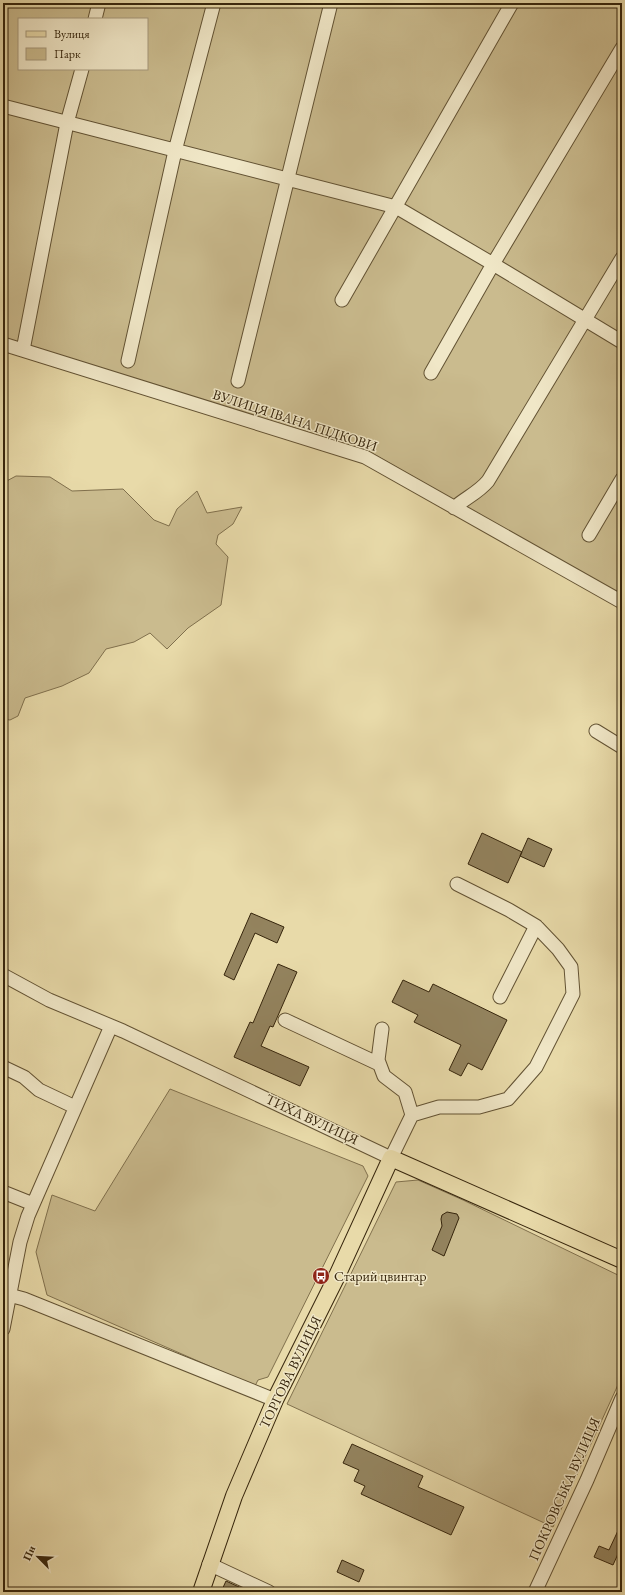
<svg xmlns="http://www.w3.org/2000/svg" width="625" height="1595" font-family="'EB Garamond',serif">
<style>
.green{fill:#cabb8e;stroke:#80704d;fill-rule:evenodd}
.building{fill:#93835e;stroke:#36250c}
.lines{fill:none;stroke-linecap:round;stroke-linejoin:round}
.minor-casing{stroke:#625233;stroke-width:15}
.major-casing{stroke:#36250c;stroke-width:18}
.minor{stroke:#f0e7c7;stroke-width:13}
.major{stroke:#e8daa9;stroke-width:16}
.labels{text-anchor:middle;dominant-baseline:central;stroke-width:3;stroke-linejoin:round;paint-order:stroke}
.street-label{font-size:14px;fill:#36250c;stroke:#f0e7c7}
.poi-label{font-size:14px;fill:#36250c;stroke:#f0e7c7;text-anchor:start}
</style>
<rect width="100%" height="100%" fill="#e8daa9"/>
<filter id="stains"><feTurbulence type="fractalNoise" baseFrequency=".005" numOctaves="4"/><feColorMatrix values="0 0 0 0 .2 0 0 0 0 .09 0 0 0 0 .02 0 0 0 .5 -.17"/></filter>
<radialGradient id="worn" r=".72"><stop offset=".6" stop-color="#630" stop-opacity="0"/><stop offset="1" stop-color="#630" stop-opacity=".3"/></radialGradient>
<path class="green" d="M3,3h619v593l-252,-144 -367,-114zM19,19h128v50h-128z
M16,476l34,1 22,14 51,-2 31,31 15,6 8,-17 20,-18 10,22 35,-6 -9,17 -15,11 -2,9 12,13 -7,48 -33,23 -21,21 -17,-16 -16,9 -28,7 -17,24 -27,13 -37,12 -7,18 -8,4 -7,-1v-236z
M170,1089l193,77 5,10 -100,201 -10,3 -3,6 -208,-91 -11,-43 16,-57 43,16z
M418,1180l45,20 159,77v99l-69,151 -266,-123 109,-222z"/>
<path class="building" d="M482,833l40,19 -14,31 -40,-19z
M528,838l24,11 -8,18 -24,-11z
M251,913l33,14 -7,16 -22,-10 -21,47 -10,-5z
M278,964l19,8 -24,55 -3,-1 -9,20 48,21 -9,19 -66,-29 16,-35 3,1z
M403,980l26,12 4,-8 74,36 -25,50 -14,-7 -7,13 -12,-6 12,-25 -47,-23 4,-7 -26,-13z
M447,1212l10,2 2,4 -15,38 -12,-6 10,-24 -1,-7 1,-4z
M352,1444l71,32 -5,11 46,20 -13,28 -90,-41 4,-8 -11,-5 5,-11 -16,-7z
M622,1522v23l-9,20 -19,-8 5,-11 10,4z
M342,1560l22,10 -5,12 -22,-10z
M226,1581l24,11h-29z"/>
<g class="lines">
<g class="minor-casing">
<path id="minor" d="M95,19l4,-16
M3,106l393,101 97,57 129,78
M342,300l170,-297
M3,344l362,113 257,145
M23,350l44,-227 15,-54
M128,361l47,-210 39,-148
M431,373l62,-109 129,-216
M238,381l93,-378
M454,508c11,-10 24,-15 34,-27l134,-223
M589,535l33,-56
M596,731l26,16
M3,975l46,25 74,31 268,127 21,-43 27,-8h40l29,-8 28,-32 37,-73 -2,-27 -13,-18 -22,-23 -27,-16 -52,-26
M500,997l36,-71
M285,1020l94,44
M382,1029l-4,31 6,16 21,16 7,23
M3,1067l21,10 15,13 36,17
M3,1192l30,12
M9,1295l15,4 251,101
M3,1329l17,-87 8,-26 83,-190
M209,1564l60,28
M535,1592l52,-112 35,-82"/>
</g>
<g class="major-casing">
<path id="major" d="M201,1592l33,-96 41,-96 61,-122 55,-120 231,102"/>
</g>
<use href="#minor" class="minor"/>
<use href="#major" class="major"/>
</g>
<defs>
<g id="bus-disc" transform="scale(0.9)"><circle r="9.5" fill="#8f2418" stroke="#f0e7c7"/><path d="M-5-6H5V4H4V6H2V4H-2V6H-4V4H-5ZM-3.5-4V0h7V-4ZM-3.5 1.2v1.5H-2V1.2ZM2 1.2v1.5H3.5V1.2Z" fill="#fff"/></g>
</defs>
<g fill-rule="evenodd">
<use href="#bus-disc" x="321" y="1276"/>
</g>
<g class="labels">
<g class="street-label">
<text transform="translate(295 420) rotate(18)">ВУЛИЦЯ ІВАНА ПІДКОВИ</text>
<text transform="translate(312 1119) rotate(25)">ТИХА ВУЛИЦЯ</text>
<text transform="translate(290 1372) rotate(-64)">ТОРГОВА ВУЛИЦЯ</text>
<text transform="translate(564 1489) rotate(-66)">ПОКРОВСЬКА ВУЛИЦЯ</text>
</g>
<g class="poi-label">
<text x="334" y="1276">Старий цвинтар</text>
</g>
</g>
<rect width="625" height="1595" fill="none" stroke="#e8daa9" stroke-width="16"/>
<rect x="4" y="4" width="617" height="1587" fill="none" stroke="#36250c" stroke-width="2"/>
<rect x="8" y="8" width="609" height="1579" fill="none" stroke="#36250c"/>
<rect x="18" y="18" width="130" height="52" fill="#f0e7c7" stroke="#a6997c"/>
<rect x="26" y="31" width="20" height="6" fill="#e8daa9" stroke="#a6997c"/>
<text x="54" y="38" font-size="12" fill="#36250c">Вулиця</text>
<rect x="26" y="48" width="20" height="12" fill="#cabb8e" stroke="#a6997c"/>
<text x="54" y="58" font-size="12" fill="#36250c">Парк</text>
<g transform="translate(38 1557) rotate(294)" stroke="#f0e7c7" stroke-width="3" paint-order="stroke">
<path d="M0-3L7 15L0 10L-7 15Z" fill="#36250c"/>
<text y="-6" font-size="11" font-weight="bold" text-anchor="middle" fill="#36250c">Пн</text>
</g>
<rect width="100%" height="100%" filter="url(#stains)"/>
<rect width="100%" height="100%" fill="url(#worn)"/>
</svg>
